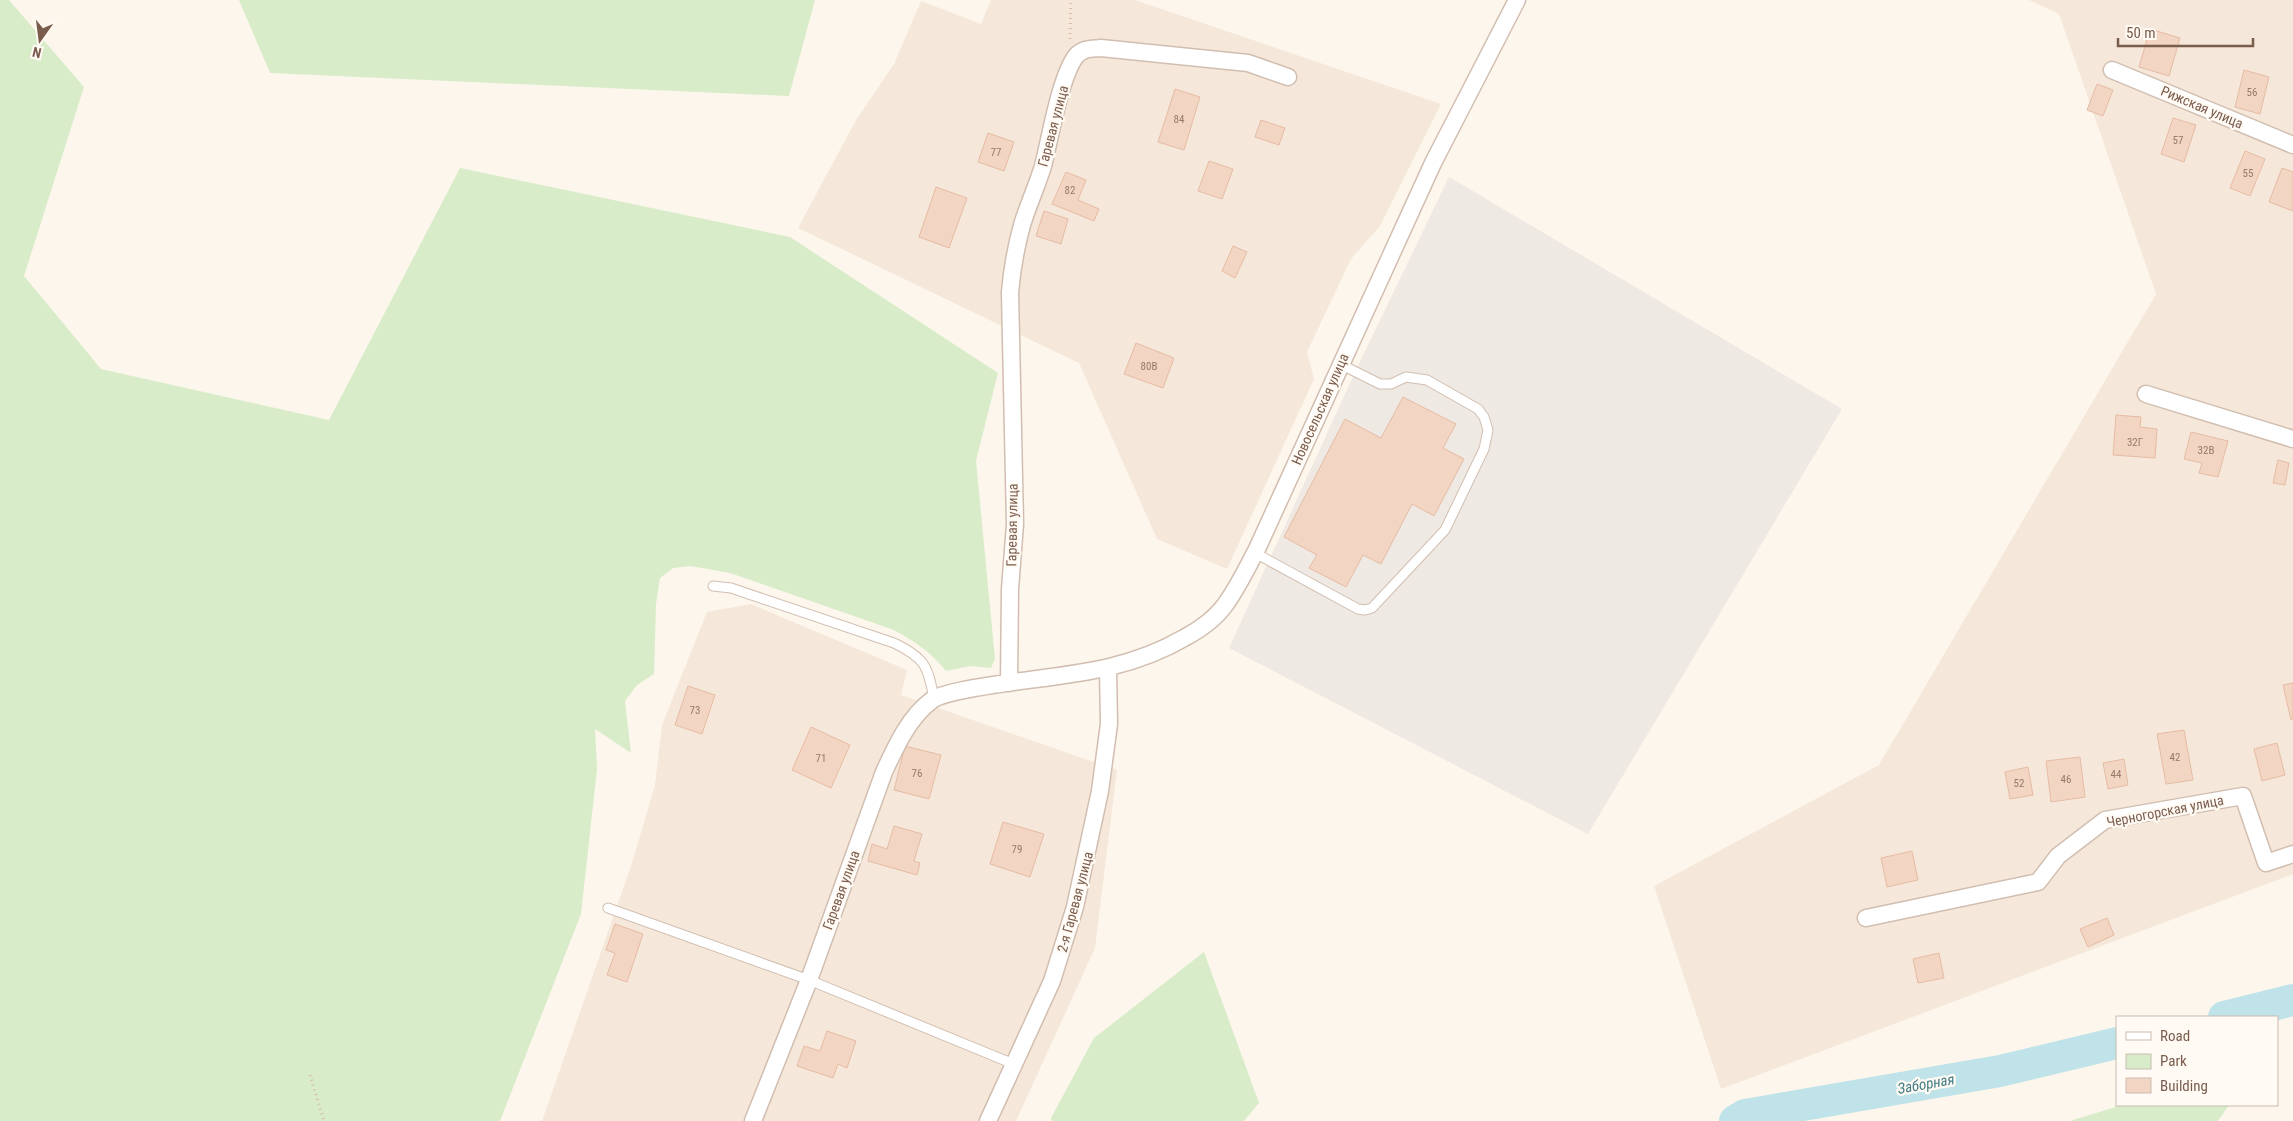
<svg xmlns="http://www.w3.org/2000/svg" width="2293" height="1121" font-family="'Roboto Condensed',sans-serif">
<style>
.residential{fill:#f5e8da}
.industrial{fill:#efe9e4}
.green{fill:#d8ecc9}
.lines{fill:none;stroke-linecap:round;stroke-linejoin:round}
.river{stroke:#bfe3e8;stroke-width:32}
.building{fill:#f3d5c3;stroke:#e6bba3}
.lane-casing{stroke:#d1beb0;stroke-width:11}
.street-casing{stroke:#d1beb0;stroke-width:19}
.path{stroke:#d9b8a5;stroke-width:3;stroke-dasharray:1 4;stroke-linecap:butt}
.lane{stroke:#fff;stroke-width:9}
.street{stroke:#fff;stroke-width:16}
.labels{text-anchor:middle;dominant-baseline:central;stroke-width:4.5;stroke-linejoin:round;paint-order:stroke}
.number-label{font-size:11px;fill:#987a6a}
.street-label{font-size:14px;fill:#7a5c4d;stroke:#fffaf3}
.water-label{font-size:15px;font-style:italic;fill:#437c86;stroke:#fffaf3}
</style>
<rect width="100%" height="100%" fill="#fdf6ec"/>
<path class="residential" d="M991,0h144l306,104 -61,122 -29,33 -44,93 7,27 -87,190 -70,-30 -78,-176 -281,-135 58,-108 38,-56 27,-63 60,23z
M2029,0h264v874l-572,215 -67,-203 225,-121 277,-471 -97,-280z
M751,604l156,66 -6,25 216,75 -22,178 -79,173h-474l90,-258 23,-78 7,-60 45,-113z"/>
<path class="industrial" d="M1449,177l393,232 -254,425 -359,-186 126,-276z"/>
<path class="green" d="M0,0h9l75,87 -60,189 77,93 228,51 131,-252 330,69 208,136 -22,88 19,198 -4,9 -21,-2 -24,5c-15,-19 -32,-30 -52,-41l-164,-57 -39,-7 -18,2 -13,10 -4,26 -2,70 -17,11 -12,16 6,52 -36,-24 2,40 -16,145 -81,207h-500z
M239,0h576l-26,96 -519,-23z
M1204,952l55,151 -15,18h-192l-1,-3 43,-80z
M2122,1105h107l-11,16h-148z"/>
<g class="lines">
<path class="river" d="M2224,1017l69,-17
M1735,1121l10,-6 255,-44 117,-28"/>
</g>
<path class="building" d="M2150,29l30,9 -11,38 -30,-9z
M2244,70l25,7 -9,37 -25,-7z
M2097,84l16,6 -10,26 -16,-6z
M1175,89l25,8 -16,53 -26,-8z
M2173,118l23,7 -12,37 -23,-8z
M1261,120l24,8 -6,17 -24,-8z
M988,133l26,9 -10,29 -26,-9z
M2245,151l20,8 -15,37 -20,-8z
M1209,161l24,8 -11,30 -24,-8z
M2282,168l11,4v39l-24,-9z
M1066,172l20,8 -8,20 21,9 -5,12 -42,-17z
M936,187l31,11 -18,50 -30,-11z
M1044,211l24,8 -7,25 -25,-8z
M1233,246l14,6 -12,26 -13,-7z
M1136,343l38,15 -11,30 -39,-14z
M1403,397l53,27 -13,24 21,11 -30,57 -22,-12 -31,60 -18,-9 -17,32 -37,-19 8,-13 -33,-18 61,-118 36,19z
M2116,415l25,2 -1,10 17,2 -2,29 -42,-3z
M2191,432l37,9 -10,36 -19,-4 3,-10 -18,-4z
M2278,460l11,3 -4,22 -12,-2z
M2293,683v36l-2,1 -8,-35z
M688,686l27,9 -13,39 -27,-9z
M811,727l39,18 -19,43 -39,-18z
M2184,730l9,50 -27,4 -9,-50z
M2277,743l8,32 -23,6 -8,-32z
M905,746l36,9 -12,44 -35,-9z
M2080,757l5,40 -34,5 -5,-41z
M2124,759l4,26 -20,4 -5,-26z
M2028,767l5,28 -23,4 -5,-27z
M1003,822l41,12 -14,43 -40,-13z
M894,826l28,8 -8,27 6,2 -3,12 -49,-14 4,-17 15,5z
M1912,851l6,29 -31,7 -6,-29z
M2107,918l7,17 -26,12 -8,-18z
M615,924l28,10 -16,48 -20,-7 8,-22 -9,-3z
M1939,953l5,25 -26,5 -5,-24z
M827,1031l29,10 -9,27 -9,-4 -5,14 -36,-12 7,-20 16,5z"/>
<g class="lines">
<g class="lane-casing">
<path id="lane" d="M1255,553l103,56 7,1 7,-2 73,-78 39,-81 4,-19 -4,-13 -6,-8 -51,-29 -21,-3 -15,7h-11l-40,-20
M713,586l18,2 163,55c31,15 34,23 40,56
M608,908l201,72 207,85"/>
</g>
<g class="street-casing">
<path id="street" d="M2112,70l181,75
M2146,394l147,45
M1009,683l1,-94 5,-65 -5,-232c2,-23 6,-45 12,-67 6,-20 15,-39 21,-59 7,-27 17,-89 33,-110 7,-8 15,-7 25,-8l147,15 40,14
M1866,918l172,-36 20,-26 47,-36 138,-24 23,67 27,-9
M753,1121l56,-141 75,-208c12,-26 25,-55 48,-72 14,-9 56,-14 74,-17 64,-9 121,-12 178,-45 15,-8 31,-19 41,-33 13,-18 22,-37 32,-56l176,-386 84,-163
M988,1121l64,-140 23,-74 25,-116 9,-67 -1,-55"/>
</g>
<path class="path" d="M1070,39l1,-39
M310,1075l14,46"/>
<use href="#lane" class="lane"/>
<use href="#street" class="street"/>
</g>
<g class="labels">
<g class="number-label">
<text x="2252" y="92">56</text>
<text x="1179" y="119">84</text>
<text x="2178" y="140">57</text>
<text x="996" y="152">77</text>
<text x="2248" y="173">55</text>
<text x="1070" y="190">82</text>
<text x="1149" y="366">80В</text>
<text x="2135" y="442">32Г</text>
<text x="2206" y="450">32В</text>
<text x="695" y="710">73</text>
<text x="2175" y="757">42</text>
<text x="821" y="758">71</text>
<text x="917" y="773">76</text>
<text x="2116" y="774">44</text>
<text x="2066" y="779">46</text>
<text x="2019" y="783">52</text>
<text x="1017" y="849">79</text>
</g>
<g class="street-label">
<text transform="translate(2202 107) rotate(23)">Рижская улица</text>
<text transform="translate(1053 126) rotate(-75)">Гаревая улица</text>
<text transform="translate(1320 409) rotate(-66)">Новосельская улица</text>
<text transform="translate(1012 525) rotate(-89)">Гаревая улица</text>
<text transform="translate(2165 811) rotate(-11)">Черногорская улица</text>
<text transform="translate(841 890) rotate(-70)">Гаревая улица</text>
<text transform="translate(1075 902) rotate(-75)">2-я Гаревая улица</text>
</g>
<g class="water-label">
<text transform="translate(1926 1084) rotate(-10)">Заборная</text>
</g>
</g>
<rect x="2116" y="1016" width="162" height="90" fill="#fffaf3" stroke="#cabbb1"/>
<rect x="2126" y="1032" width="25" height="8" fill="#ffffff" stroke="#cabbb1"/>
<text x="2160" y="1041" font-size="15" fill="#7a5c4d">Road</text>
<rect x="2126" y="1054" width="25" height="15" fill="#d8ecc9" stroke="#cabbb1"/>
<text x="2160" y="1066" font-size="15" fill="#7a5c4d">Park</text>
<rect x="2126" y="1078" width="25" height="15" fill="#f3d5c3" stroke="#cabbb1"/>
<text x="2160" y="1091" font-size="15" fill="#7a5c4d">Building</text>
<g transform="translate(40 40) rotate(194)" stroke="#fffaf3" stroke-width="4" paint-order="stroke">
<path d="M0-4L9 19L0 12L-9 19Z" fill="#7a5c4d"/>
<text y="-8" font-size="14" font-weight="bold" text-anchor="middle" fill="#7a5c4d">N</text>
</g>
<path d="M2118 38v8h135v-8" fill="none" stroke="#7a5c4d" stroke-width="2.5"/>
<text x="2126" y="38" font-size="15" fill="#7a5c4d" stroke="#fffaf3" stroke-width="4" paint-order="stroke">50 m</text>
</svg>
